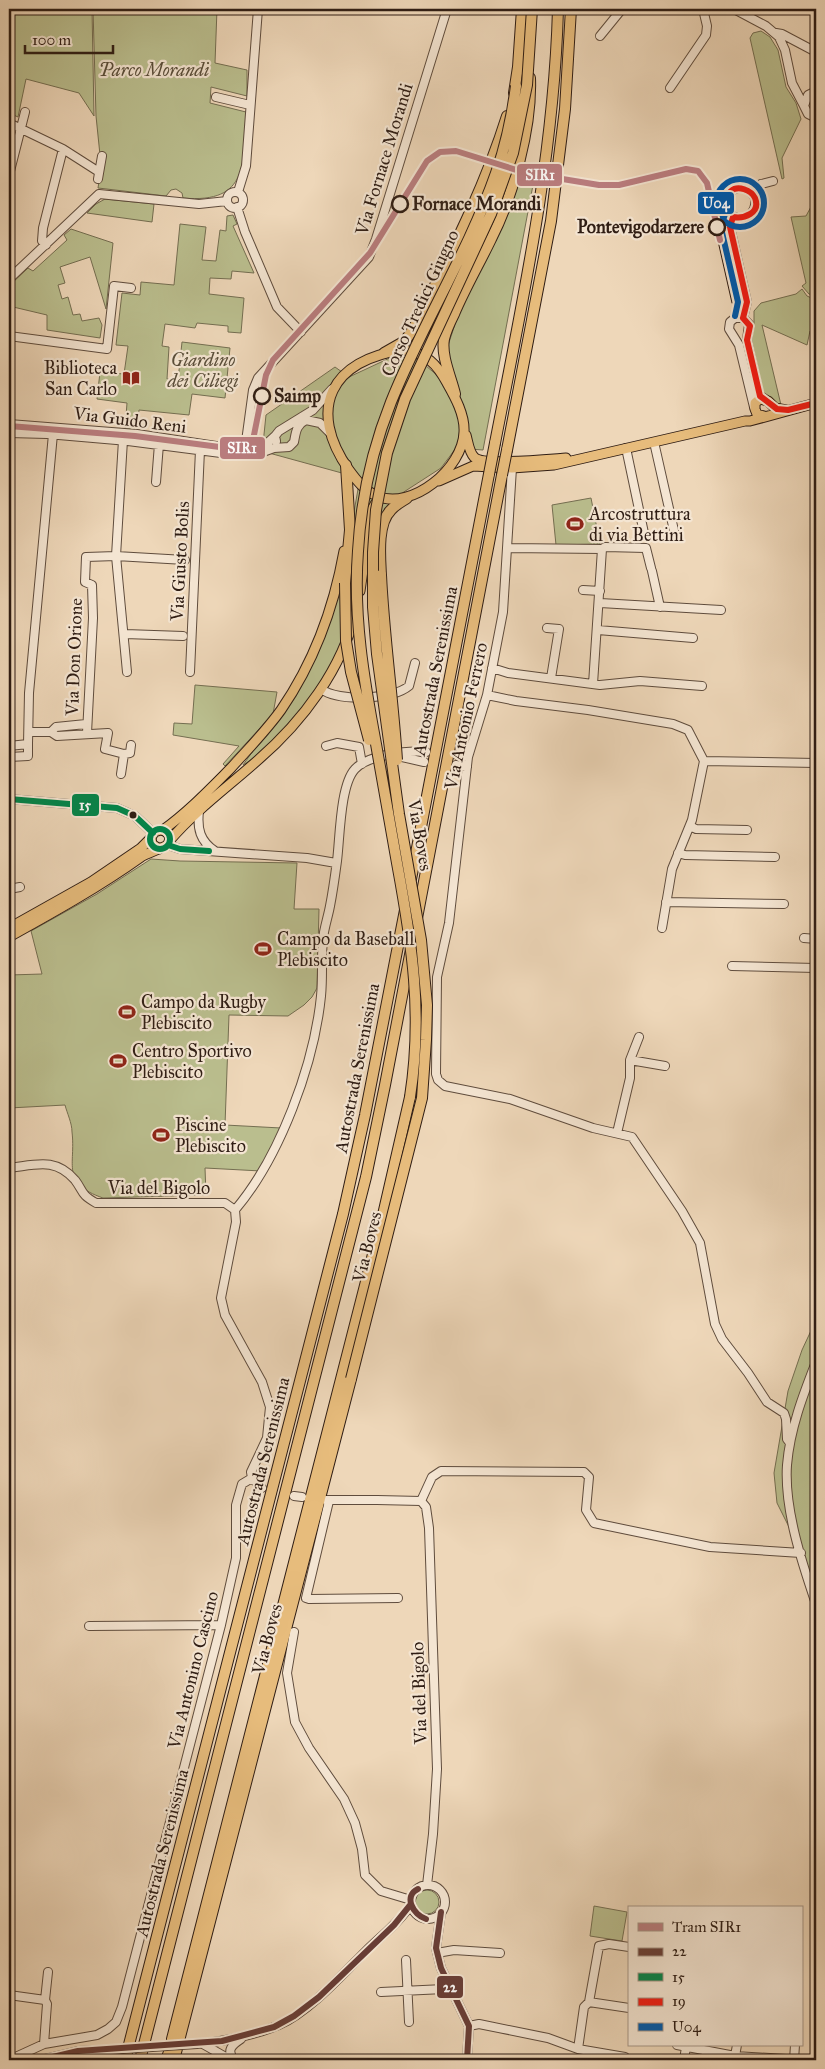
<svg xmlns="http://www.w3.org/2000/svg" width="825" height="2069" font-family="'IM FELL Great Primer',serif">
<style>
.green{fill:#babe8e;stroke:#746e51}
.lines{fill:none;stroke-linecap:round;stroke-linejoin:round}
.minor-casing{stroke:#5f4c3d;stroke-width:10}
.major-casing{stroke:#2f1d14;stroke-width:11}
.highway-casing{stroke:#2f1d14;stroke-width:12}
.minor{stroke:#f4e5d2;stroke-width:8}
.major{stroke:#e7bc7c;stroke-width:9}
.highway{stroke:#e7bc7c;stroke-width:10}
.tram{stroke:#2f1d14;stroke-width:1}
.minor-bridge-casing{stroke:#5f4c3d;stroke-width:10;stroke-linecap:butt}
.highway-bridge-casing{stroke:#2f1d14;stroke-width:12;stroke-linecap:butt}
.minor-bridge{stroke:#f4e5d2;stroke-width:8}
.highway-bridge{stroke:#e7bc7c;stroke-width:10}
.bus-1-casing{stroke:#f4e5d2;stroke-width:10}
.bus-2-casing{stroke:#f4e5d2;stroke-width:10}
.bus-3-casing{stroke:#f4e5d2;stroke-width:10}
.bus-4-casing{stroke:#f4e5d2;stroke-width:10}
.bus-1{stroke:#683d36;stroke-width:6}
.bus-2{stroke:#00854a;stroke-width:6}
.bus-3{stroke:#f01d14;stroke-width:6}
.bus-4{stroke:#005aab;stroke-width:6}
.tram-1-casing{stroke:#f4e5d2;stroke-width:10}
.tram-1{stroke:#ba7d7f;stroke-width:6}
.stop-dot{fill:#f4e5d2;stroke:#2f1d14;stroke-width:2.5}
.bus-dot{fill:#2f1d14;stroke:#f4e5d2;stroke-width:2}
.labels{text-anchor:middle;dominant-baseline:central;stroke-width:4.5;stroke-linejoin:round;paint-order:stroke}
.park-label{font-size:18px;font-style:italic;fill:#594d39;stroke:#f4e5d2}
.street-label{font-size:18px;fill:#2f1d14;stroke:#f4e5d2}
.stop-label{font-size:18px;font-weight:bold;fill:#2f1d14;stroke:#f4e5d2;text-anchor:start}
.poi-label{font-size:18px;fill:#2f1d14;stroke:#f4e5d2;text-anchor:start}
.line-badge{stroke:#f4e5d2;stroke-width:2}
.badge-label{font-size:14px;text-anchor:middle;font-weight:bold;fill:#fff}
</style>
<rect width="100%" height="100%" fill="#eed7b9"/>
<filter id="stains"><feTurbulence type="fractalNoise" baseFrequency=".004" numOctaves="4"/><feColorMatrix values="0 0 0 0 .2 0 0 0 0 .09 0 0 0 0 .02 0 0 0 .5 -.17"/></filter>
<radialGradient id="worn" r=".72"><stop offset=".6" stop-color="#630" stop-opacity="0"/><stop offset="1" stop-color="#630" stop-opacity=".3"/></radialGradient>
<path class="green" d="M9,9h83l2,107 -15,-23 -53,-14 -8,38 -9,-4z
M93,9h124l-2,54 32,7v26l-36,-9 -1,16 36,9c-3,50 4,92 -63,86l-1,-5 -6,-4 -5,1 -5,6 -68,-8 5,-32 -3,-1 -4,-39z
M761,31l9,6 8,13 8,37 10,16 5,16 -19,39 2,20 -2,1 -32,-141 3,-5z
M518,180l15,5 -50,265 -27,-2 -15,20 -45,29 -21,45 -22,86 -39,67 -52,58 -19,12 41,-58 57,-122 19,-107 -91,-25 -6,-9 3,-29 69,-48 14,10 45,-21 25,4 19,16 20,-61z
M105,199l49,5 -2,18 -65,-9 9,-9z
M812,205l4,1v91l-7,-3 -7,-8 4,-3 -15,-66 15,-1z
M233,215l4,9 -4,2 21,47 -22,-2 -1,8 -21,-1 -1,16 35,4 -3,35 -13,-1v-6l-31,-3 -2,5 -30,-4 -3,22 7,1 -2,32 11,1 4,-38 48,6 -5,50 -33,-4 -3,21 -50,-5 -2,20 -12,-1 2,-26 -30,-4 3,-27 24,2 4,-28 -12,-1 6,-52 18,2 1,-13 33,3 6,-61 26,3 -4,33 14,1 4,-31 6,1 1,-15z
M71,229l42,14 -7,66 -16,-52 -30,10 5,16 -7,2 4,14 6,-2 5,18 7,-1 2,7 17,-3 3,7 -2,13 -53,-8v-15l-38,-9 1,-21 18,-17 5,3 34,-31 -3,-5z
M802,289l5,7 9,4v30l-6,1 -3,14 -45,-20 19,80h-4l-5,-7 -10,-6 -11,-52 3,-12v-17l7,-8 35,-9z
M591,498l9,46 -44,1 -4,-40z
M195,685l82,7 -4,22 -48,52 -2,-2 16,-18 -66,-11 1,-12 18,1z
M151,859l29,2 117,2 -3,46h25l-2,79 -5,9 -8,8 -16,11 -59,-1 -4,110 56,3 -20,43 -56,-3 1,27 -103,3c-43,-15 -27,-33 -31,-66 0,-9 -5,-19 -7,-27l-56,3v-133l33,-1 -11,-43 66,-37z
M816,1320v122l-5,46 5,32v76l-14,-43 -25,-50 -3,-30 14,-82 14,-41z
M415 1902a12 12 0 1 1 24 0a12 12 0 1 1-24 0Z
M594,1906l33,6 -5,29 -32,-5z"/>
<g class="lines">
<g class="minor-casing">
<path id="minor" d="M734,9l32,17 13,11 6,13 7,33 12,23
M776,33l6,1 34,18
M600,36l22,-27
M670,88l36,-53 1,-9 -4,-17
M816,91l-8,4 -4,11 4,8 8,4
M216,97l34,8
M9,123l54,26 -20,79 -1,13 4,4
M63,149l36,23
M9,175l16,-63
M98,179l4,-23
M758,185l15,-4
M227 200a8 8 0 1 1 16 0a8 8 0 1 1-16 0Z
M238,192l8,-26 12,-157
M755,198c-15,-28 -45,7 -22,18 5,3 11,3 15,0 12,-7 4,-23 13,-32
M237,207l8,25 32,75 24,25
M733,217l-3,10 17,75 -4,16
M9,279l90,-85 100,10 28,-3
M9,336l98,13 7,-63 17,2
M754,407l-15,-62 -10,-16 1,-7 5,-4h8l6,6 -2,16 12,55 6,4
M9,424l128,10 112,17 13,-3 13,-12
M9,433l38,1 81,7 116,15 11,-1 19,-7 15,-1 5,-5c2,-10 2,-17 12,-22l14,3 11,11
M123,440l-7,116 11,116
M276,441l-1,-5 4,-5 34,-21 19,-21
M654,442l21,93
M626,448l18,85
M244,456l9,-66 5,-12 111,-121 7,-18 71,-230
M512,468l-9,144 -16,83 -19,62 -19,166 -12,54 -1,97 2,6 7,6 65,13 83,29 39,9 50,74 18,32 15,81 7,15 26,34 19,29 17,11 2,6 1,20 3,4
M156,482l3,-38
M507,548l95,1 -9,135
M602,549l3,-2 41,1 5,20
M652,571l8,36
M583,590l17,1
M600,603l121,7
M547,628l12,1 -8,49
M598,630l95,8
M125,634l58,2
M492,668l16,5 92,12 40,-4 62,5
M190,672l10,-222
M321,689c18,13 71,11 88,-3l6,-23
M487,695l29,6 72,9 85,14 15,6 16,31 -12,59 -20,49 -10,59
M29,732h22l6,4 51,-3 -3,16 19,5 -3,20
M51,732l5,-5 30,-3
M87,733l6,-115 -1,-33 -7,-3 1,-25 30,-1 69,4
M28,744l1,-51 24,-259
M9,746l19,-2v12l-19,1
M326,746l11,-3 22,4 3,17
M124,754l6,-1 1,-8
M393,755l31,7
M457,755l11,2
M704,761l112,2
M456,765l11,2
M9,797v2l108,9 18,8 18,17
M199,811c-2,18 1,30 16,40
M690,826l6,3 51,1
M168,845l12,4 127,9 29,5
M678,853l7,2 90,2
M9,889l11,-2
M666,902l118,2
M804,938l12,1
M732,966l84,2
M630,1060l35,6
M617,1133l13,-55v-18l9,-23
M9,1168c27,-3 46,-11 66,12 9,12 5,14 21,23h129l10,7 1,12 -15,76 4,17 37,67 8,25 -3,31 -16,34 1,6 10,10
M235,1210c45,-53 79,-145 86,-214 2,-19 0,-38 2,-57 1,-11 5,-22 7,-33 3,-15 5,-30 7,-45 3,-23 3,-76 18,-92 13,-14 53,-19 71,-17
M816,1362c-13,33 -26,67 -29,103 -3,44 15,98 29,139
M294,1496l8,1
M326,1500h51l44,1
M329,1501l-23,97 3,1 89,-1
M421,1501l11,-24 9,-6 143,1 5,5 -3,33 8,13 116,24 91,6
M421,1501l5,6 3,21 8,241 -4,65 -6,51
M89,1626l132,-1
M294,1632l-7,41 8,49 14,26 35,51 11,24 7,26 3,26 16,16 30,9
M411 1902a17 17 0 1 1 34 0a17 17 0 1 1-34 0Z
M441,1912l-5,36 5,20 28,58 -2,34
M437,1953l17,-3 46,3
M406,1960l3,62
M381,1992l63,-3 5,-2
M9,1995l36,5 2,4 -3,40
M45,2000l3,-28
M589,2002l40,6
M469,2026l10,-2 69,14 30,11 47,8
M201,2043l30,17
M197,2044c28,-3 56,-8 82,-19 30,-13 64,-51 87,-74 15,-15 34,-29 45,-47
M677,2045l58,11 67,4
M578,2049l6,-42 5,-5 10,-56 10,-2 20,3
M735,2056l2,-11
M9,2060l35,-16 53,-9 11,-6 8,-7 6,-15 99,-382 15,-67v-53l6,-21 10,-6
M40,2060l38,-9 30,-1
M234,2060c-8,-10 -2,-15 7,-21
M684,2060l2,-13
M794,2060l1,-15"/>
</g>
<g class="major-casing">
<path id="major" d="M404,350c22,3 33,14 43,33 8,14 18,32 17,49 -1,36 -52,79 -87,64 -12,-5 -20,-15 -28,-26 -43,-61 -18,-111 55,-120z
M764,416l-7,-2 -2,-5v-6l5,-4 8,2 7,7 11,2
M466,435c2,7 3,17 8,22 8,9 77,2 92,1
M439,481l34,-15 39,2 42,-3 191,-44h5l66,-18
M366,543l4,-30 8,-14
M360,591l4,-28 7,-25
M163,830c25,-18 46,-40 68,-62 17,-19 35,-37 50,-58 33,-48 53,-103 63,-159
M170,840c26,-30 59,-54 88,-80 45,-39 84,-91 98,-149
M9,928l82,-46 50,-34 10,-10
M9,937c45,-25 90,-50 132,-80 6,-4 25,-10 27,-13 4,-7 0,-13 -7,-14l-7,2 -3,6 1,6 7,5"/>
</g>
<g class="highway-casing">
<path id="highway" d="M514,93l4,-26 4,-58
M384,353l21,-12 9,-13c34,-69 70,-138 93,-212
M455,394c-4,-17 -14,-38 -11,-55 2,-9 6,-17 10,-25 11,-26 25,-50 37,-75 22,-43 41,-112 39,-161
M495,443c28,-144 59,-287 63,-434
M507,450l44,-229 14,-112 6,-100
M381,575c-1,-18 -4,-52 10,-65 4,-5 10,-8 16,-12
M345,583l5,-53 -4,-65
M411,879l78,-405
M172,2039l210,-820 28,-122
M125,2060l218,-846 22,-99 40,-205
M140,2060l226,-883 19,-92 117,-610
M166,2060l3,-8
M174,2060l177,-681"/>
</g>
<use href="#minor" class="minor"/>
<use href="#major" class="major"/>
<use href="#highway" class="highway"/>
<path class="tram" d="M718,241l14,62"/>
<g class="minor-bridge-casing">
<path id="minor-bridge" d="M108,2050l89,-6"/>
</g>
<g class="highway-bridge-casing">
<path id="highway-bridge" d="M489,474l6,-31
M502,475l5,-25
M381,575c3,62 12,123 16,185
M345,583l1,58 5,31 18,68
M410,1097c13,-83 2,-153 -13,-234 -7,-40 -14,-80 -21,-119 -12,-64 -23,-128 -18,-193 3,-52 14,-101 33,-149 31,-78 77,-149 105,-229 10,-28 16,-57 20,-87
M351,1379l71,-281 4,-58 1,-35 -6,-65 -22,-126 -22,-160 -4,-47v-55l3,-42 11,-57 18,-54 86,-185 22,-61 14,-68 5,-76"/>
</g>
<use href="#minor-bridge" class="minor-bridge"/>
<use href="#highway-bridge" class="highway-bridge"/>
<g class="bus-1-casing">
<path id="bus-1" d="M418,1889c-15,7 -5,26 8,30
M441,1912l-5,36 5,20 28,58 -2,34
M40,2060l38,-9 144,-10 52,-14 20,-11 25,-19 75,-72 17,-21"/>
</g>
<g class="bus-2-casing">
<path id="bus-2" d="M9,799l108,9 18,8 18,17
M150 839a10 10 0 1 1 20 0a10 10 0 1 1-20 0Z
M168,845l12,4 29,2"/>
</g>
<g class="bus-3-casing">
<path id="bus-3" d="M725,205c1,-5 1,-11 6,-14 7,-6 20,-1 24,7 6,15 -11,21 -22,19
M733,217l-3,10 17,75 -4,16
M743,318l7,8 -3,14 13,56 17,13 11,1 28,-7"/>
</g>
<g class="bus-4-casing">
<path id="bus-4" d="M716 203a24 24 0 1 1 48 0a24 24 0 1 1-48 0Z
M725,214l-4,14 17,74 -3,14"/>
</g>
<use href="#bus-1" class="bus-1"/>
<use href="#bus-2" class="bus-2"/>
<use href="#bus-3" class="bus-3"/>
<use href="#bus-4" class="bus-4"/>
<g class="tram-1-casing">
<path id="tram-1" d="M9,426l126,10 100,13 13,-1 5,-8 13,-65 7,-15 97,-107 57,-92 13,-9 16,-1 70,22 73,12h20l67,-16 12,2 9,12 13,57"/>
</g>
<use href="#tram-1" class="tram-1"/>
</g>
<defs>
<g id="library-bare" transform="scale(1.35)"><path d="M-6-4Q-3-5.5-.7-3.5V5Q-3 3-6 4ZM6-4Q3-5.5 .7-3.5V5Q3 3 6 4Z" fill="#8f2418" stroke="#f4e5d2" stroke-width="2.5" paint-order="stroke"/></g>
<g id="stadium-bare" transform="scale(1.35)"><path d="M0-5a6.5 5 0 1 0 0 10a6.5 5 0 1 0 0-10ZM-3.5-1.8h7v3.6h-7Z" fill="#8f2418" stroke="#f4e5d2" stroke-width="2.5" paint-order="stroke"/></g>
</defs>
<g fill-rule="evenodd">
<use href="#library-bare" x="131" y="378"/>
<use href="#stadium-bare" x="575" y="524"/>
<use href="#stadium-bare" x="263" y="949"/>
<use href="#stadium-bare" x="127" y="1012"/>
<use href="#stadium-bare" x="118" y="1061"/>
<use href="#stadium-bare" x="161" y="1135"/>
</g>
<g class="stop-dot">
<circle cx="400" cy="204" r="8"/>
<circle cx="717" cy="227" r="8"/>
<circle cx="262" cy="396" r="8"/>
</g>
<circle class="bus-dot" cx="133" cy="815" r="4.5"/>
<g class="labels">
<g class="park-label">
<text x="154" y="70">Parco Morandi</text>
<text x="203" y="360">Giardino<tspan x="203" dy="21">dei Ciliegi</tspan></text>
</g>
<g class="street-label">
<text transform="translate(384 159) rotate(-73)">Via Fornace Morandi</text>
<text transform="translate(420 303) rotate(-65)">Corso Tredici Giugno</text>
<text transform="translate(130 420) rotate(7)">Via Guido Reni</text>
<text transform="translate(180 561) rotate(-87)">Via Giusto Bolis</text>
<text transform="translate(74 657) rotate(-88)">Via Don Orione</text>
<text transform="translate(435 671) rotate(-79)">Autostrada Serenissima</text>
<text transform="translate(466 716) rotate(-78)">Via Antonio Ferrero</text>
<text transform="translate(420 835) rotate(80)">Via Boves</text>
<text transform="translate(357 1068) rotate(-79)">Autostrada Serenissima</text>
<text x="159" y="1188">Via del Bigolo</text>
<text transform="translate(367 1247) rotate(-76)">Via Boves</text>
<text transform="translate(263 1461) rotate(-76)">Autostrada Serenissima</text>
<text transform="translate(267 1639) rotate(-75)">Via Boves</text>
<text transform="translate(193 1670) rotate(-76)">Via Antonino Cascino</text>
<text transform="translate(419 1693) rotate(-92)">Via del Bigolo</text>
<text transform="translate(162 1853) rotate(-76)">Autostrada Serenissima</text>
</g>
<g class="stop-label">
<text x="412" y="204">Fornace Morandi</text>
<text x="704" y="227" text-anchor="end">Pontevigodarzere</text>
<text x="274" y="396">Saimp</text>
</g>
<g class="poi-label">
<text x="117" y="368" text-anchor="end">Biblioteca<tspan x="117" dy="21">San Carlo</tspan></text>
<text x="589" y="514">Arcostruttura<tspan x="589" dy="21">di via Bettini</tspan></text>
<text x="277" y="939">Campo da Baseball<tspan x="277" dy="21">Plebiscito</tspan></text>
<text x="141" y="1002">Campo da Rugby<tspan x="141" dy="21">Plebiscito</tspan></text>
<text x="132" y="1051">Centro Sportivo<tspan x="132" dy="21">Plebiscito</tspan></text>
<text x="175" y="1125">Piscine<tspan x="175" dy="21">Plebiscito</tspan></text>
</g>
</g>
<g class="line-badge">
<rect x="516" y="163" width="47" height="24" rx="5" fill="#ba7d7f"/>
<rect x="697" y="191" width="38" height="24" rx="5" fill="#005aab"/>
<rect x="219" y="436" width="47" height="24" rx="5" fill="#ba7d7f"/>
<rect x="71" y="793" width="29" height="24" rx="5" fill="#00854a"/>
<rect x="436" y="1975" width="28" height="24" rx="5" fill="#683d36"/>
</g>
<g class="badge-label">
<text x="540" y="180">SIR1</text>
<text x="716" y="208">U04</text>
<text x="242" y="453">SIR1</text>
<text x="85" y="810">15</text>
<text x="450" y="1992">22</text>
</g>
<rect width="825" height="2069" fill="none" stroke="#eed7b9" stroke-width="30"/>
<rect x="10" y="10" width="805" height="2049" fill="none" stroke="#2f1d14" stroke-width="2.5"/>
<rect x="15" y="15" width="795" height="2039" fill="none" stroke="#2f1d14"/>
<rect x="628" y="1906" width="175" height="140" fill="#f4e5d2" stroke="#a59586"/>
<rect x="638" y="1923" width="25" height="8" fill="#ba7d7f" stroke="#a59586"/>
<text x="672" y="1932" font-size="15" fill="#2f1d14">Tram SIR1</text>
<rect x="638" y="1948" width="25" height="8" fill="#683d36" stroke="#a59586"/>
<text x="672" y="1956" font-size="15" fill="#2f1d14">22</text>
<rect x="638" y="1973" width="25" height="8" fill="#00854a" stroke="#a59586"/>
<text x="672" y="1982" font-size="15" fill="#2f1d14">15</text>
<rect x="638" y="1998" width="25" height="8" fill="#f01d14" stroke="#a59586"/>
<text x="672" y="2006" font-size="15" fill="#2f1d14">19</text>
<rect x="638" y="2023" width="25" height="8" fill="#005aab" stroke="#a59586"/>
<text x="672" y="2032" font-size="15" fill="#2f1d14">U04</text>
<path d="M25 45v8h88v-8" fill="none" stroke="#2f1d14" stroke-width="2.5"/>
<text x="32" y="45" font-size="15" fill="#2f1d14" stroke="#f4e5d2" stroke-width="4" paint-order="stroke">100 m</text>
<rect width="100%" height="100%" filter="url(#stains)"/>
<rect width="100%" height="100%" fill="url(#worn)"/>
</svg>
